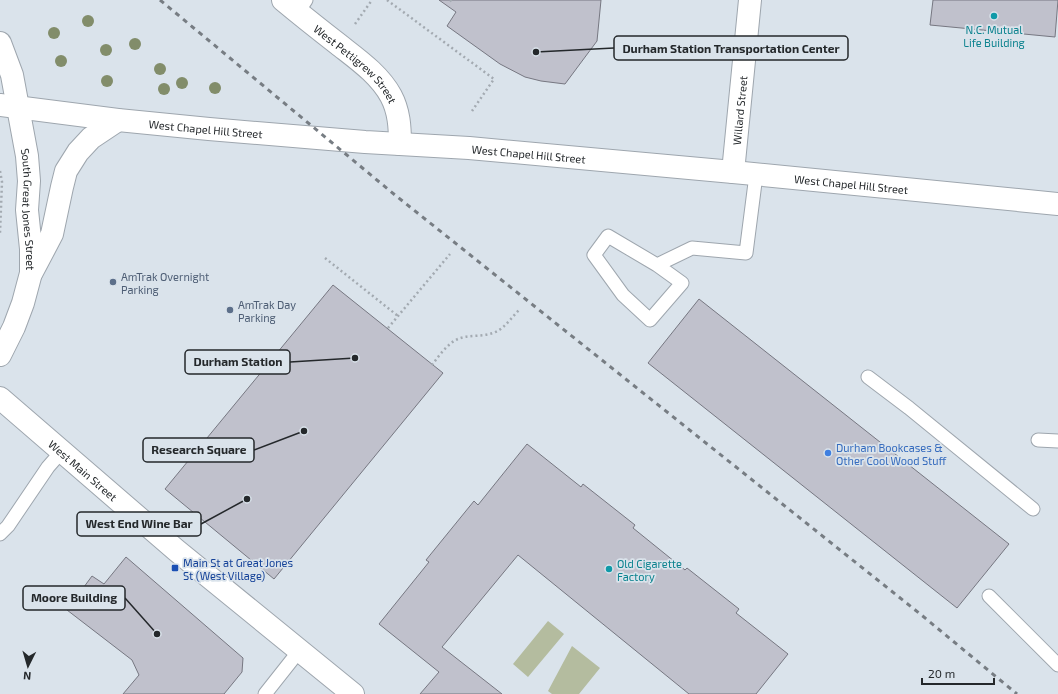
<svg xmlns="http://www.w3.org/2000/svg" width="1058" height="694" font-family="'Exo 2',sans-serif">
<style>
.green{fill:#b4bc9f}
.building{fill:#c0c1cc;stroke:#767781}
.lines{fill:none;stroke-linecap:round;stroke-linejoin:round}
.lane-casing{stroke:#9ea6ae;stroke-width:15}
.secondary-casing{stroke:#9ea6ae;stroke-width:24}
.primary-casing{stroke:#9ea6ae;stroke-width:24}
.path{stroke:#a3aab1;stroke-width:2.5;stroke-dasharray:2 3;stroke-linecap:butt}
.lane{stroke:#fff;stroke-width:13}
.secondary{stroke:#fff;stroke-width:22}
.primary{stroke:#fff;stroke-width:22}
.rail{stroke:#777d83;stroke-width:3;stroke-dasharray:5 5;stroke-linecap:butt}
.tree{fill:#828d6a}
.culture-dot{fill:#0f9aa8;stroke:#dae3eb;stroke-width:1.5}
.service-dot{fill:#5c6f8a;stroke:#dae3eb;stroke-width:1.5}
.shop-dot{fill:#3f7fe0;stroke:#dae3eb;stroke-width:1.5}
.transit-dot{fill:#1a4fb4;stroke:#dae3eb;stroke-width:1.5}
.labels{text-anchor:middle;dominant-baseline:central;stroke-width:3.5;stroke-linejoin:round;paint-order:stroke}
.culture-label{font-size:11px;fill:#0d838f;stroke:#dae3eb}
.street-label{font-size:11px;fill:#24282b;stroke:#dae3eb}
.service-label{font-size:11px;fill:#4e5e75;stroke:#dae3eb;text-anchor:start}
.shop-label{font-size:11px;fill:#366cbe;stroke:#dae3eb;text-anchor:start}
.transit-label{font-size:11px;fill:#164399;stroke:#dae3eb;text-anchor:start}
.leader{fill:none;stroke:#24282b;stroke-width:1.5}
.callout-dot{fill:#24282b;stroke:#dae3eb;stroke-width:1.5}
.callout{fill:#dae3eb;stroke:#24282b;stroke-width:1.5}
.callout-label{font-size:12px;text-anchor:middle;font-weight:bold;fill:#24282b}
</style>
<rect width="100%" height="100%" fill="#dae3eb"/>
<path class="green" d="M548,621l16,13 -36,43 -15,-13z
M572,646l28,22 -21,26h-27l-4,-3z"/>
<path class="building" d="M439,0h162l-4,41 -32,43 -24,-3 -16,-4 -25,-13 -53,-38 9,-14z
M933,0h125l-3,37 -125,-12z
M333,285l110,88 -169,206 -109,-90z
M699,299l310,245 -52,64 -309,-245z
M527,444l54,43 2,-3 52,41 -2,3 52,42 2,-2 52,41 -3,4 52,41 -32,40h-67l-171,-139 -76,92 60,47h-82l19,-22 -60,-48 50,-62 -3,-2 48,-59 4,4z
M126,557l117,101 -1,14 -18,22h-101l16,-19 -7,-15 -65,-50 25,-34 12,8z"/>
<g class="lines">
<g class="lane-casing">
<path id="lane" d="M298,12l8,-12
M657,265l25,18 -32,37 -27,-25 -29,-40 14,-19 49,29 35,-17 54,5 10,-78
M868,377l41,31 124,101
M1038,440l20,1
M0,534l8,-8 40,-59 14,-16
M989,596l69,69
M265,694l34,-43"/>
</g>
<g class="secondary-casing">
<g id="secondary">
<path id="s1" d="M283,0c18,15 37,30 55,44 19,15 41,30 53,52 8,15 9,31 9,48"/>
<path id="s2" d="M0,105l118,15 91,9 156,13 104,6 264,24 325,32"/>
<path id="s3" d="M733,172l17,-172"/>
<path id="s4" d="M0,398l176,152 177,144"/>
</g>
</g>
<g class="primary-casing">
<g id="primary">
<path id="s5" d="M0,43l12,32 15,81 2,25 -2,29 4,39v24l-8,30 -9,24 -14,28"/>
<path d="M32,272l20,-38 10,-47 4,-16 12,-19 13,-14 27,-18"/>
</g>
</g>
<path class="path" d="M387,0l107,79 -22,32
M450,0l4,3
M355,24l17,-24
M0,171l2,11 -2,51
M325,258l73,58
M388,328l62,-74
M432,365c6,-8 13,-18 22,-24 14,-9 33,-1 48,-13 6,-5 11,-12 17,-18"/>
<use href="#lane" class="lane"/>
<use href="#secondary" class="secondary"/>
<use href="#primary" class="primary"/>
<path class="rail" d="M160,0l235,195 524,418 98,81"/>
</g>
<g class="tree">
<circle cx="88" cy="21" r="6"/>
<circle cx="54" cy="33" r="6"/>
<circle cx="135" cy="44" r="6"/>
<circle cx="106" cy="50" r="6"/>
<circle cx="61" cy="61" r="6"/>
<circle cx="160" cy="69" r="6"/>
<circle cx="107" cy="81" r="6"/>
<circle cx="182" cy="83" r="6"/>
<circle cx="215" cy="88" r="6"/>
<circle cx="164" cy="89" r="6"/>
</g>
<g class="culture-dot">
<circle cx="994" cy="16" r="4"/>
<circle cx="609" cy="569" r="4"/>
</g>
<g class="service-dot">
<circle cx="113" cy="282" r="4"/>
<circle cx="230" cy="310" r="4"/>
</g>
<circle class="shop-dot" cx="828" cy="453" r="4"/>
<rect class="transit-dot" x="171" y="564" width="8" height="8" rx="2"/>
<g class="labels">
<g class="culture-label">
<text x="994" y="29">N.C. Mutual<tspan x="994" dy="13">Life Building</tspan></text>
<text x="617" y="563" text-anchor="start">Old Cigarette<tspan x="617" dy="13">Factory</tspan></text>
</g>
<g class="street-label">
<text stroke="none"><textPath href="#s1" startOffset="97">West Pettigrew Street</textPath></text>
<text stroke="none"><textPath href="#s3" startOffset="62">Willard Street</textPath></text>
<text stroke="none"><textPath href="#s2" startOffset="207">West Chapel Hill Street</textPath></text>
<text stroke="none"><textPath href="#s2" startOffset="531">West Chapel Hill Street</textPath></text>
<text stroke="none"><textPath href="#s2" startOffset="855">West Chapel Hill Street</textPath></text>
<text stroke="none"><textPath href="#s5" startOffset="170">South Great Jones Street</textPath></text>
<text stroke="none"><textPath href="#s4" startOffset="110">West Main Street</textPath></text>
</g>
<g class="service-label">
<text x="121" y="276">AmTrak Overnight<tspan x="121" dy="13">Parking</tspan></text>
<text x="238" y="304">AmTrak Day<tspan x="238" dy="13">Parking</tspan></text>
</g>
<g class="shop-label">
<text x="836" y="447">Durham Bookcases &amp;<tspan x="836" dy="13">Other Cool Wood Stuff</tspan></text>
</g>
<g class="transit-label">
<text x="183" y="562">Main St at Great Jones<tspan x="183" dy="13">St (West Village)</tspan></text>
</g>
</g>
<path class="leader" d="M536 52L614 48M355 358L290 362M304 431L254 450M247 499L201 524M157 634L125 598"/>
<g class="callout-dot">
<circle cx="536" cy="52" r="4"/>
<circle cx="355" cy="358" r="4"/>
<circle cx="304" cy="431" r="4"/>
<circle cx="247" cy="499" r="4"/>
<circle cx="157" cy="634" r="4"/>
</g>
<g class="callout">
<rect x="614" y="36" width="234" height="24" rx="4"/>
<rect x="185" y="350" width="105" height="24" rx="4"/>
<rect x="143" y="438" width="111" height="24" rx="4"/>
<rect x="77" y="512" width="124" height="24" rx="4"/>
<rect x="23" y="586" width="102" height="24" rx="4"/>
</g>
<g class="callout-label">
<text x="731" y="53">Durham Station Transportation Center</text>
<text x="238" y="366">Durham Station</text>
<text x="199" y="454">Research Square</text>
<text x="139" y="528">West End Wine Bar</text>
<text x="74" y="602">Moore Building</text>
</g>
<g transform="translate(28 666) rotate(185)" stroke="#dae3eb" stroke-width="3" paint-order="stroke">
<path d="M0-3L7 15L0 10L-7 15Z" fill="#24282b"/>
<text y="-6" font-size="11" font-weight="bold" text-anchor="middle" fill="#24282b">N</text>
</g>
<path d="M922 678v6h72v-6" fill="none" stroke="#24282b" stroke-width="2"/>
<text x="928" y="678" font-size="12" fill="#24282b" stroke="#dae3eb" stroke-width="3" paint-order="stroke">20 m</text>
</svg>
